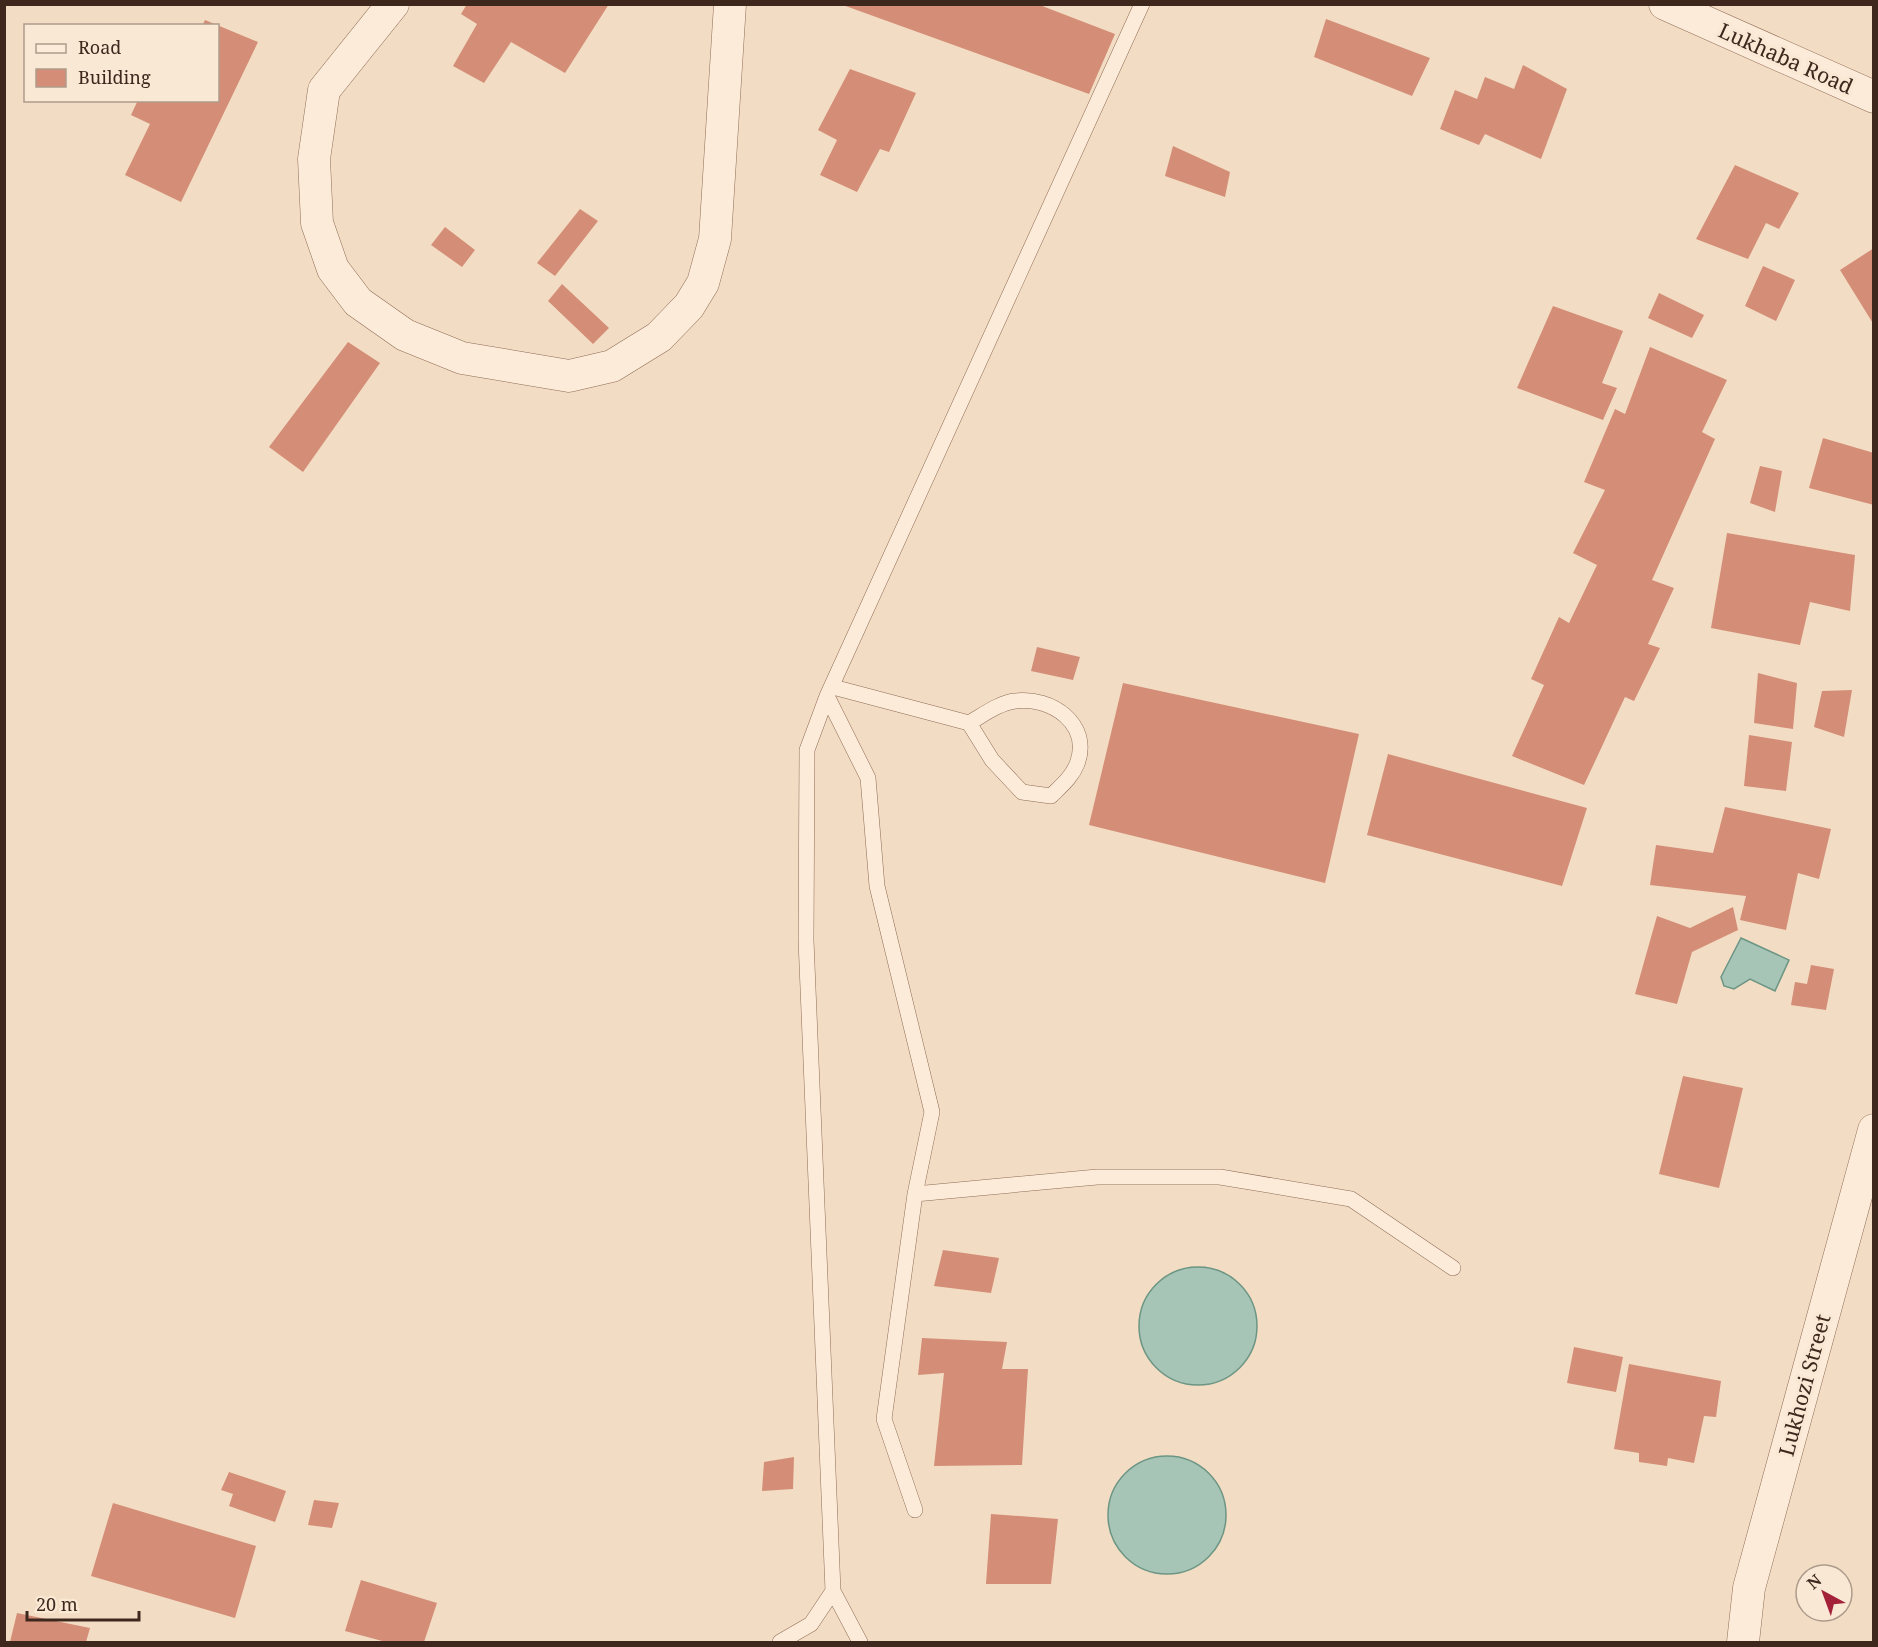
<svg xmlns="http://www.w3.org/2000/svg" width="1878" height="1647" font-family="'Noto Serif',serif">
<style>
.water{fill:#a6c5b7;stroke:#6c9584;stroke-width:1.5}
.building{fill:#d48d76}
.lines{fill:none;stroke-linecap:round;stroke-linejoin:round}
.lane-casing{stroke:#8f6c58;stroke-width:16}
.street-casing{stroke:#8f6c58;stroke-width:33}
.lane{stroke:#fcebd8;stroke-width:15}
.street{stroke:#fcebd8;stroke-width:32}
.labels{text-anchor:middle;dominant-baseline:central;stroke-width:6;stroke-linejoin:round;paint-order:stroke}
.street-label{font-size:21px;fill:#3e281e;stroke:#f9e8d4}
</style>
<rect width="100%" height="100%" fill="#f2ddc4"/>
<path class="water" d="M1741,938l48,22 -14,31 -25,-12 -16,10 -10,-3 -3,-9z
M1139 1326a59 59 0 1 1 118 0a59 59 0 1 1-118 0Z
M1108 1515a59 59 0 1 1 118 0a59 59 0 1 1-118 0Z"/>
<path class="building" d="M467,4h142l-44,69 -54,-31 -27,41 -31,-17 24,-42 -16,-10z
M840,4h197l78,30 -26,60z
M1326,19l104,39 -18,38 -98,-39z
M205,20l53,22 -77,160 -56,-27 25,-51 -19,-9 7,-15h80v-74h-16z
M1523,65l44,24 -26,70 -56,-25 -6,11 -39,-16 15,-39 22,9 8,-22 29,12z
M850,69l66,24 -27,59 -9,-3 -23,43 -37,-17 17,-35 -19,-10z
M1173,146l57,26 -5,25 -60,-21z
M1735,165l64,28 -20,36 -13,-6 -18,36 -52,-20z
M580,209l18,12 -43,55 -18,-13z
M445,227l30,23 -13,17 -31,-22z
M1874,248v77l-34,-55z
M1763,266l32,14 -19,41 -31,-15z
M562,284l47,44 -16,16 -45,-43z
M1659,293l45,22 -12,23 -44,-20z
M1553,306l70,25 -21,52 15,5 -14,32 -86,-32z
M348,342l32,21 -77,109 -34,-25z
M1650,347l77,33 -25,52 13,7 -63,141 22,8 -26,56 12,4 -26,53 -9,-4 -41,88 -72,-29 32,-71 -13,-6 28,-62 10,6 28,-58 -24,-12 32,-63 -21,-8 31,-73 10,5z
M1823,438l51,15v52l-65,-17z
M1760,466l22,5 -7,41 -25,-9z
M1727,533l128,22 -5,56 -40,-9 -10,43 -89,-17z
M1037,647l43,10 -7,23 -42,-9z
M1758,673l39,10 -4,46 -39,-6z
M1123,683l236,51 -34,149 -236,-58z
M1852,690l-8,47 -30,-10 8,-36z
M1749,735l43,7 -6,49 -42,-5z
M1388,754l199,54 -25,78 -195,-51z
M1725,807l106,22 -12,50 -21,-6 -12,57 -46,-10 6,-24 -96,-11 6,-40 57,8z
M1733,907l5,23 -46,22 -15,52 -42,-10 22,-78 33,12z
M1811,965l23,4 -8,41 -35,-5 4,-23 12,2z
M1683,1076l60,12 -24,100 -60,-14z
M943,1250l56,8 -8,35 -57,-7z
M922,1338l85,4 -5,27h26l-6,96 -88,1 10,-93 -26,2z
M1574,1347l49,10 -7,35 -49,-9z
M1629,1364l92,17 -5,36 -12,-1 -10,47 -26,-5 -1,8 -28,-4v-9l-25,-4z
M794,1457l-1,32 -31,2 2,-29z
M229,1472l57,19 -11,31 -46,-16 4,-12 -12,-4z
M314,1500l25,3 -7,25 -24,-3z
M113,1503l143,43 -21,72 -144,-42z
M991,1514l67,5 -7,65h-65z
M361,1580l76,23 -13,39h-38l-41,-11z
M17,1613l73,15 -4,14h-76z"/>
<g class="lines">
<g class="lane-casing">
<path id="lane" d="M833,687l136,36 23,37 30,32 29,4c10,-10 21,-19 26,-32 15,-40 -26,-68 -62,-63 -16,2 -32,14 -46,22
M827,696l41,82 9,108 55,226 -17,82 -31,225 31,91
M915,1194l182,-17h123l131,22 102,69
M780,1642l31,-18 22,-33
M860,1642l-27,-51 -27,-651 1,-190 20,-54 315,-692"/>
</g>
<g class="street-casing">
<path id="street" d="M393,4l-69,86 -10,69 3,64 16,46 25,33 47,33 57,23 107,18 43,-10 47,-29 30,-31 14,-23 12,-44 15,-235
M1665,4l209,93
M1743,1642l6,-54 125,-458"/>
</g>
<use href="#lane" class="lane"/>
<use href="#street" class="street"/>
</g>
<g class="labels">
<g class="street-label">
<text transform="translate(1786 58) rotate(24)">Lukhaba Road</text>
<text transform="translate(1804 1385) rotate(-75)">Lukhozi Street</text>
</g>
</g>
<rect width="1878" height="1647" fill="none" stroke="#3e281e" stroke-width="12"/>
<rect x="24" y="24" width="195" height="78" fill="#f9e8d4" stroke="#ae9b8b" stroke-width="1.5"/>
<rect x="36" y="44" width="30" height="9" fill="#fcebd8" stroke="#ae9b8b" stroke-width="1.5"/>
<text x="78" y="54" font-size="18" fill="#3e281e">Road</text>
<rect x="36" y="69" width="30" height="18" fill="#d48d76" stroke="#ae9b8b" stroke-width="1.5"/>
<text x="78" y="84" font-size="18" fill="#3e281e">Building</text>
<g transform="translate(1824 1593) rotate(319)"><circle r="28" fill="#f9e8d4" stroke="#ae9b8b" stroke-width="1.5"/>
<path d="M0-4.5L10 22L0 15L-10 22Z" fill="#a42239"/>
<text y="-9" font-size="16" font-weight="bold" text-anchor="middle" fill="#3e281e">N</text>
</g>
<path d="M27 1611v9h112v-9" fill="none" stroke="#3e281e" stroke-width="3"/>
<text x="36" y="1611" font-size="18" fill="#3e281e" stroke="#f9e8d4" stroke-width="4.5" paint-order="stroke">20 m</text>
</svg>
